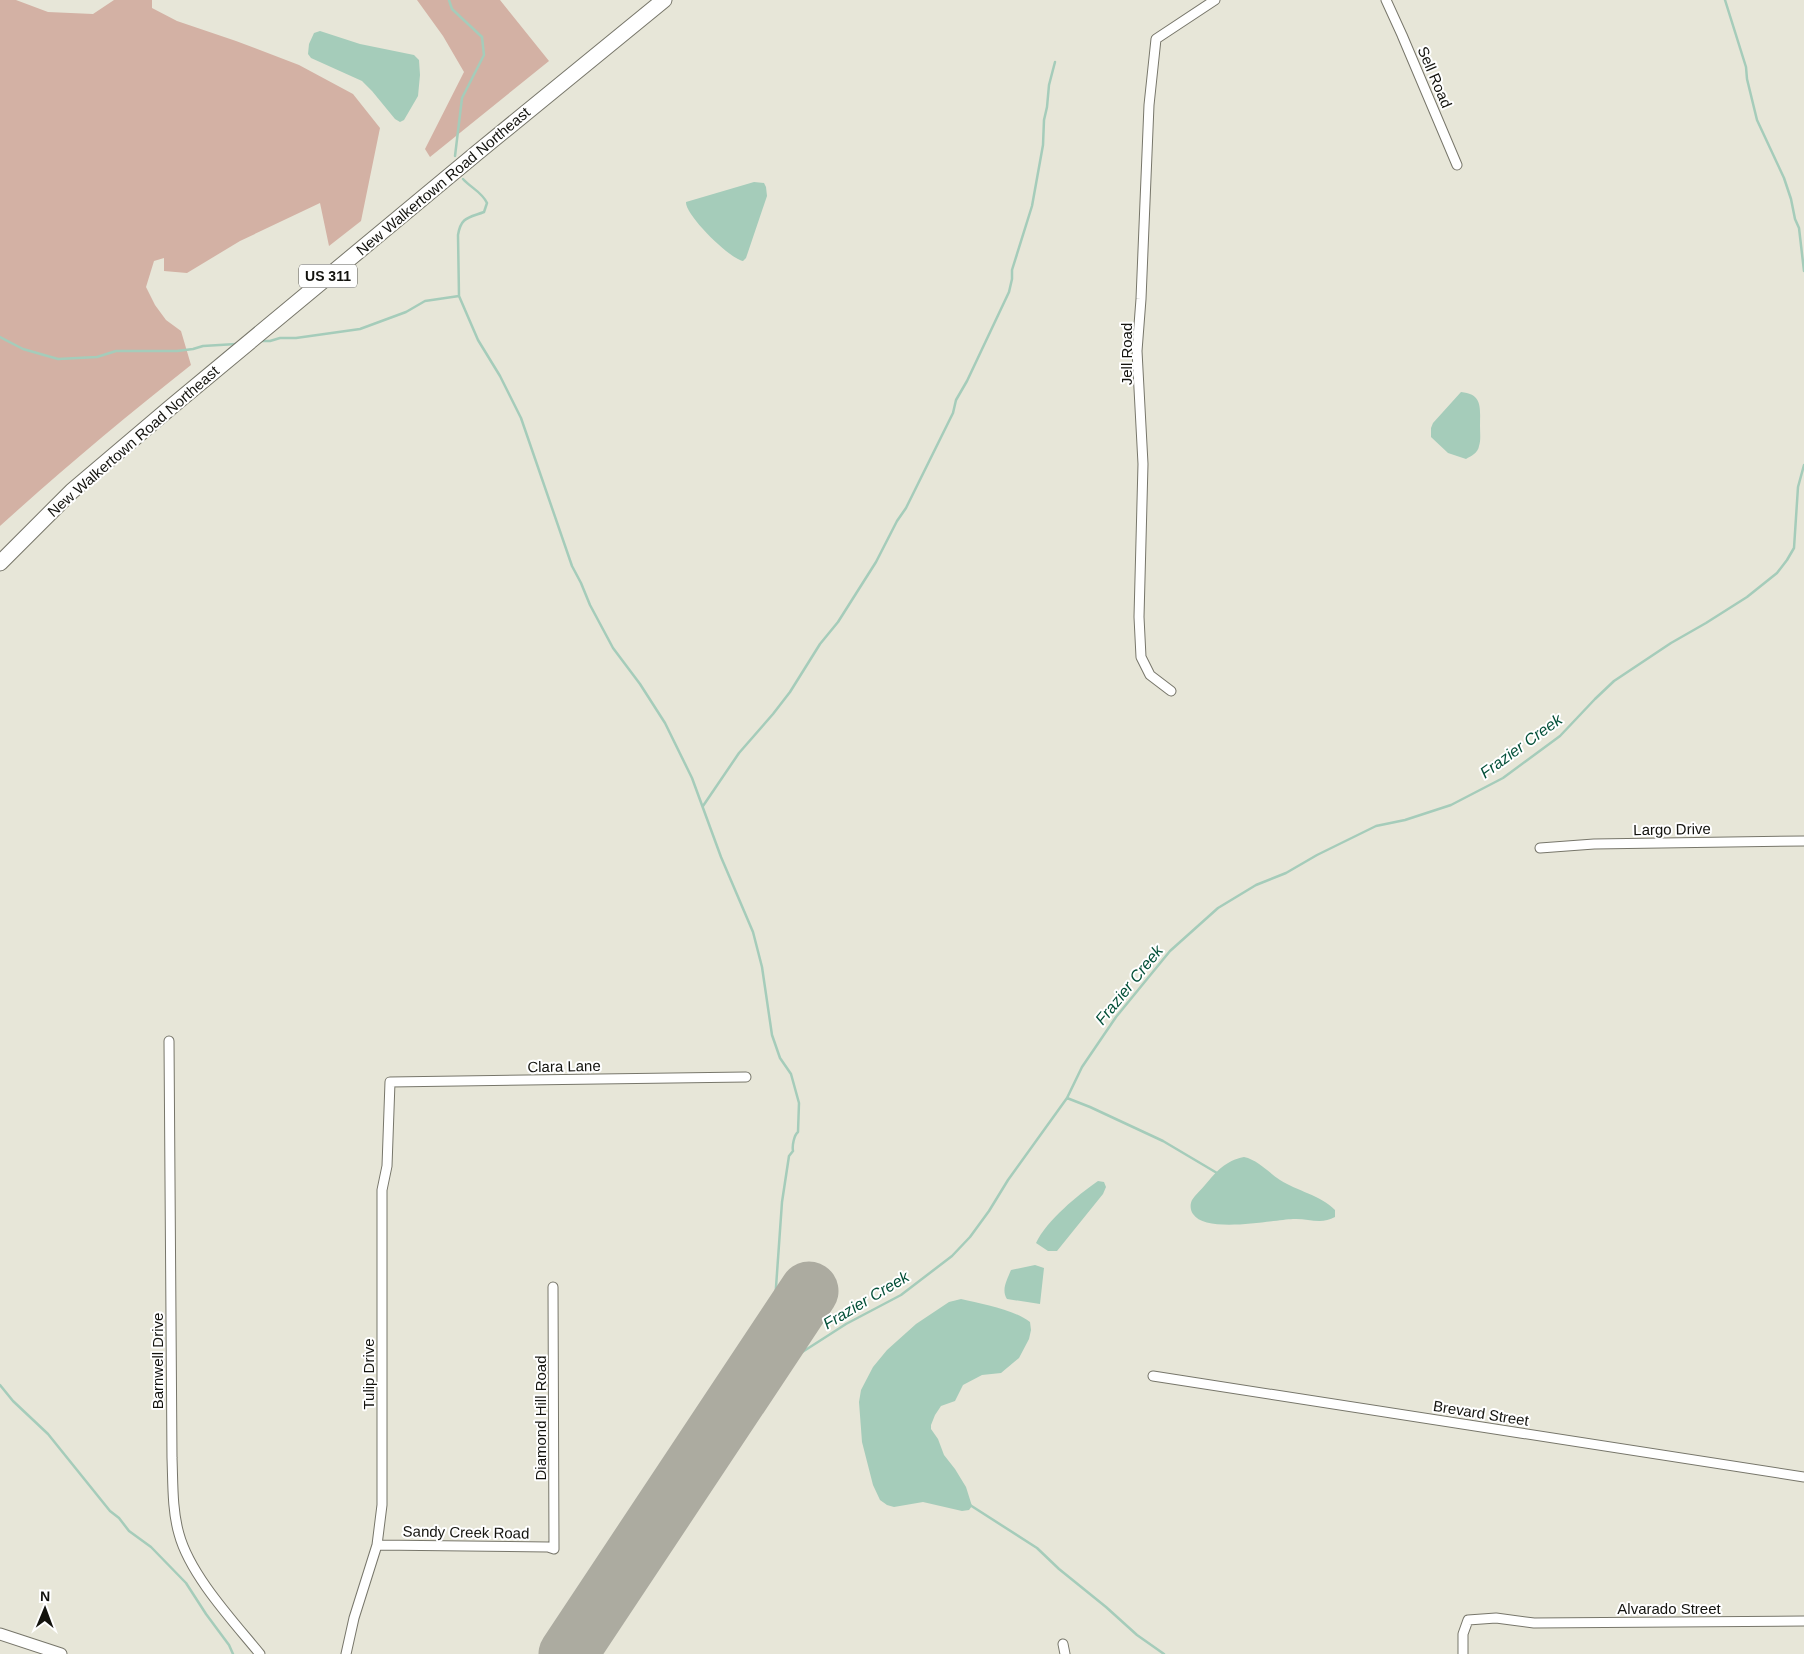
<svg xmlns="http://www.w3.org/2000/svg" width="1804" height="1654" font-family="Helvetica,sans-serif">
<style>
.green{fill:#d3b1a4}
.water{fill:#a5ccba}
.lines{fill:none;stroke-linecap:round;stroke-linejoin:round}
.stream{stroke:#a5ccba;stroke-width:2.5}
.runway{stroke:#acaba0;stroke-width:59}
.minor-casing{stroke:#77766a;stroke-width:11}
.tertiary-casing{stroke:#77766a;stroke-width:13}
.primary-casing{stroke:#77766a;stroke-width:17}
.minor{stroke:#fff;stroke-width:9}
.tertiary{stroke:#fff;stroke-width:11}
.primary{stroke:#fff;stroke-width:15}
.labels{text-anchor:middle;dominant-baseline:central;stroke-width:4;stroke-linejoin:round;paint-order:stroke}
.shield{fill:#fff;stroke:#5a5a56;stroke-width:1}
.shield-label{font-size:14px;font-weight:bold;fill:#13130e}
.street-label{font-size:15px;fill:#13130e;stroke:#fff}
.water-label{font-size:16px;font-style:italic;fill:#045039;stroke:#fff}
</style>
<rect width="100%" height="100%" fill="#e7e6d8"/>
<path class="green" d="M0,0h16l32,12 45,2 21,-14h38v8l25,13 59,20 63,24 54,29 27,34 -19,93 -32,25 -9,-43 -80,38 -53,32 -23,-2v-13l-10,3 -8,26 9,18 11,15 15,11 10,34c-66,52 -129,105 -191,161z
M417,0h83l49,61 -119,96 -5,-8 39,-77 -21,-36z"/>
<path class="water" d="M320,31l40,13 54,11 5,5 1,15 -2,21 -14,24 -4,2 -5,-3 -23,-28 -10,-10 -51,-23 -3,-4 1,-10 5,-11z
M754,182l10,1 2,4 1,9 -21,62 -3,3c-13,-2 -58,-46 -57,-59z
M1461,392c22,2 19,16 19,34 0,7 1,14 -1,20 -1,7 -8,10 -13,13l-18,-6 -17,-16v-9l2,-5z
M1244,1157c14,3 24,15 36,23 17,11 40,15 55,30v7c-14,8 -27,1 -42,2 -21,1 -87,15 -100,-5 -3,-4 -3,-10 -1,-14 3,-5 9,-10 13,-15 12,-14 20,-24 39,-28z
M1098,1181l6,1 2,5 -3,7 -46,57h-9l-12,-8c11,-23 42,-48 62,-62z
M1035,1265l9,3 -4,36 -33,-5c-6,-9 0,-19 4,-29z
M961,1299c21,5 52,10 69,23l1,8 -2,9 -10,19 -18,15 -19,2 -19,10 -8,16 -14,5 -6,9 -4,10v4l7,10 6,16 11,14 11,18 6,19 -3,4 -7,1 -39,-9 -29,5 -7,-2 -7,-5 -7,-15 -11,-43 -3,-40 2,-12 12,-23 14,-17 29,-26 33,-22z"/>
<g class="lines">
<path class="stream" d="M449,0l3,9 30,28 2,18 -22,43 -7,58
M1725,0l21,67 1,12 10,41 27,58 7,21 4,20 4,9 5,43
M463,179c8,9 19,13 24,24l-3,9c-16,6 -23,5 -26,23l1,61 19,44 22,36 21,42 51,148 9,17 9,22 23,43 27,36 25,39 27,55 29,79 32,75 9,35 10,68 8,23 11,16 8,29 -1,29c-4,3 -6,14 -5,19l-4,5 -7,46 -9,128 -4,23 -1,21
M0,337l23,12 35,10 39,-2 19,-6h61l16,-2 10,-3 33,-2
M259,341h11l10,-3h16l64,-9 46,-17 19,-11 34,-5
M703,806l36,-53 34,-39 17,-22 30,-48 18,-22 38,-60 21,-41 9,-13 47,-95 3,-13 11,-19 42,-89 3,-13v-9l20,-64 11,-61 1,-25 3,-13 2,-22 6,-23
M1067,1098l23,9 73,34 54,32
M0,1385l13,16 35,33 62,77 9,7 10,13 22,16 35,36 20,31 23,31 4,9
M970,1505l67,43 22,21 47,38 31,28 27,19
M569,1654l42,-87 43,-65 40,-45 25,-36 30,-33 19,-14 78,-50 55,-29 51,-39 18,-19 19,-26 19,-31 59,-82 15,-31 34,-50 54,-66 48,-43 38,-23 30,-12 31,-18 59,-29 29,-6 46,-15 52,-27 57,-42 35,-37 19,-18 57,-38 35,-20 41,-26 30,-24 10,-13 7,-12 4,-61 6,-22"/>
<path class="runway" d="M568,1654l241,-363"/>
<g class="minor-casing">
<path id="minor" d="M1386,0l16,35 55,130
M1171,691l-21,-16 -9,-18 -2,-40 4,-153 -6,-113 4,-52 8,-194 7,-66 59,-39
M1540,848l54,-4 210,-3
M169,1041l3,417c1,24 0,52 7,76 11,41 54,87 81,120
M1153,1376l651,101
M377,1545l171,2 6,2 -1,-262
M1063,1644l2,10
M346,1654l8,-36 23,-73 5,-40v-315l5,-24 3,-84 356,-5
M1463,1654v-20l5,-14 28,-2 38,5 270,-2"/>
</g>
<g class="tertiary-casing">
<path id="tertiary" d="M0,1634l61,20"/>
</g>
<g class="primary-casing">
<path id="primary" d="M0,563l72,-72 99,-84 307,-255 186,-152"/>
</g>
<use href="#minor" class="minor"/>
<use href="#tertiary" class="tertiary"/>
<use href="#primary" class="primary"/>
</g>
<g class="labels">
<rect class="shield" x="299" y="264.5" width="58" height="23" rx="4"/>
<g class="shield-label">
<text x="328" y="276">US 311</text>
</g>
<g class="street-label">
<text transform="translate(1435 77) rotate(67)">Sell Road</text>
<text transform="translate(443 181) rotate(-40)">New Walkertown Road Northeast</text>
<text transform="translate(1126 354) rotate(-90)">Jell Road</text>
<text transform="translate(133 441) rotate(-41)">New Walkertown Road Northeast</text>
<text transform="translate(1672 829) rotate(-1)">Largo Drive</text>
<text transform="translate(564 1066) rotate(-1)">Clara Lane</text>
<text transform="translate(157 1361) rotate(-90)">Barnwell Drive</text>
<text transform="translate(368 1374) rotate(-90)">Tulip Drive</text>
<text transform="translate(1481 1413) rotate(9)">Brevard Street</text>
<text transform="translate(540 1418) rotate(-90)">Diamond Hill Road</text>
<text transform="translate(466 1532) rotate(1)">Sandy Creek Road</text>
<text x="1669" y="1608">Alvarado Street</text>
</g>
<g class="water-label">
<text transform="translate(1521 746) rotate(-36)">Frazier Creek</text>
<text transform="translate(1129 985) rotate(-51)">Frazier Creek</text>
<text transform="translate(866 1300) rotate(-31)">Frazier Creek</text>
</g>
</g>
<g transform="translate(45 1609) rotate(1)" stroke="#ffffff" stroke-width="4" paint-order="stroke">
<path d="M0-4L9 19L0 12L-9 19Z" fill="#13130e"/>
<text y="-8" font-size="14" font-weight="bold" text-anchor="middle" fill="#13130e">N</text>
</g>
</svg>
